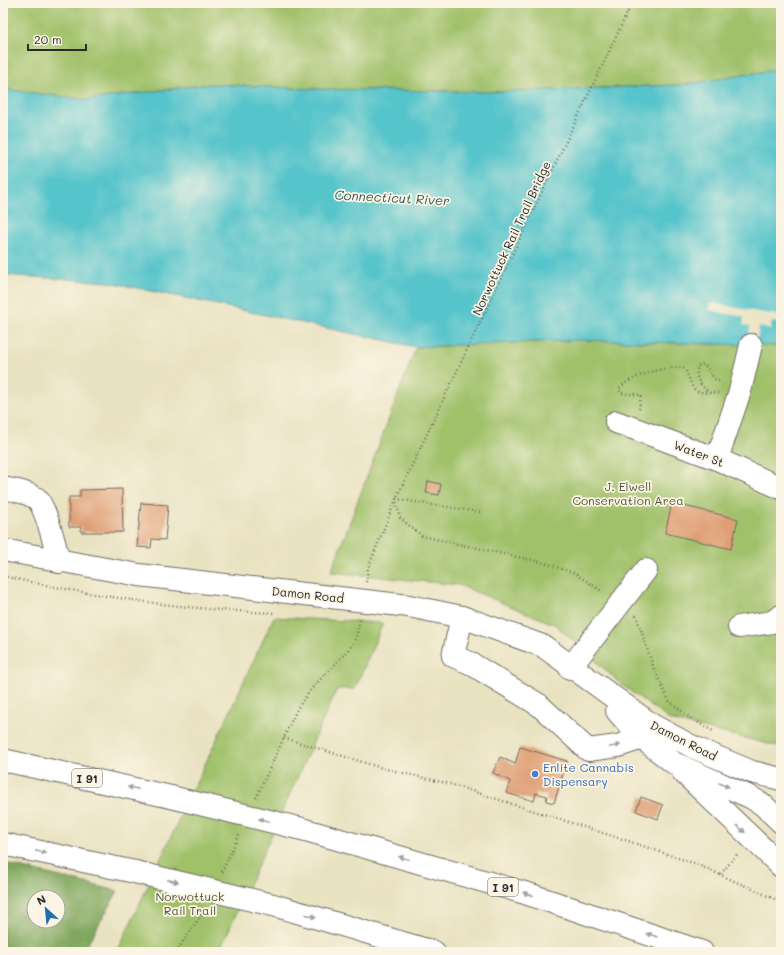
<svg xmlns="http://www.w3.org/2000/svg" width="784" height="955" font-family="Mali,sans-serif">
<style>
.green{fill:#a0c16a;stroke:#66764a}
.forest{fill:#80a75e;stroke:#566944;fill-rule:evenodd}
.water{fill:#56c4cb;stroke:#40787b}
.pier{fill:#e9e2c1}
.building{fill:#df9f74}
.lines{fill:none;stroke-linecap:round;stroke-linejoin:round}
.minor-casing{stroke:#6e6b60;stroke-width:24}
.major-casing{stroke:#6e6b60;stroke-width:24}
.highway-casing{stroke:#6e6b60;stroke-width:24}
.path{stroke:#6e6b60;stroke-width:2.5;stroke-dasharray:1 3;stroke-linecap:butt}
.minor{stroke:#fff;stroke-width:22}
.major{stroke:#fff;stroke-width:22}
.highway{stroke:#fff;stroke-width:22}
.highway-bridge-casing{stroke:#6e6b60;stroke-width:24;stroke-linecap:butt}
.highway-bridge{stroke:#fff;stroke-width:22}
.oneway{fill:#a0a0a0}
.shop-dot{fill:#3f7fe0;stroke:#fcf5e5;stroke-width:1.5}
.labels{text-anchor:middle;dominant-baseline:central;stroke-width:3.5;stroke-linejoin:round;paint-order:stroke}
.shield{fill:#fcf5e5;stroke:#6a6863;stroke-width:1}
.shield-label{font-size:11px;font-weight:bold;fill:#2b2b2b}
.street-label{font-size:12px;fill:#2b2b2b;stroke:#fcf5e5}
.park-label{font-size:12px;fill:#4e583e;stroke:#fcf5e5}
.shop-label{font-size:12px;fill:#366cbe;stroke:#fcf5e5;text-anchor:start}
.water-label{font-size:13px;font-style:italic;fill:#38595b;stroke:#fcf5e5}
</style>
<rect width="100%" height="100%" fill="#fcf5e5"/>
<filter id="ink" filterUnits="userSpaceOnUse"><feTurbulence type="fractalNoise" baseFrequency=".025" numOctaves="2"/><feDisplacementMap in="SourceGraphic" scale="8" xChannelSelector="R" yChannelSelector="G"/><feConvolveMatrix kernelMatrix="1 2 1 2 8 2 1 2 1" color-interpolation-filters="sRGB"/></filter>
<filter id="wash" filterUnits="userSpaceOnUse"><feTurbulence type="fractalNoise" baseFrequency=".012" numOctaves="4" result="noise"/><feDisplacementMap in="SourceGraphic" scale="16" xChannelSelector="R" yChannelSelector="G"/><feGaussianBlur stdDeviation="0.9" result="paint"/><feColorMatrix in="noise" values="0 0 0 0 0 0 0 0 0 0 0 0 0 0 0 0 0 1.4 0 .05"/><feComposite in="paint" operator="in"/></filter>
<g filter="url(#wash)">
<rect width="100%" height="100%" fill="#e9e2c1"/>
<path class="green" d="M3,3h778v66l-100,16 -187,7 -181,-3 -104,-5 -122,16 -84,-11z
M582,340l199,6v401l-111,-27 -48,-35 -66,-60 -97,-40 -128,-13 85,-225z
M274,617l109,6 -28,66h-18l-118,263h-102z"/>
<path class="forest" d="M3,863l115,28 -35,61h-80zM34,897h24v24h-24z"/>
<path class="water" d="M781,69v277l-199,-6 -166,7 -307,-65 -106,-7v-186l84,11 122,-16 104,5 181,3 187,-7z"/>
<path class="pier" d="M711,303l70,13v7l-9,-1 -2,7 -11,-2 -3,18h-9l3,-19 -7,-1 1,-8 -35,-7z"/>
<g id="blocks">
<path class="building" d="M428,481l13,3 -2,11 -13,-2z
M122,489l1,43h-42v-5h-12v-30h11v-7z
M141,503l27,2 -3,35 -13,-1 -1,9 -14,-1z
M672,503l66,16 -7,30 -66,-16z
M520,747l47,14 -13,42 -8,-2 1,-5 -11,-3 -2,8 -28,-8 4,-12 -17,-8 7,-16 15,7z
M641,797l22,8 -5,14 -22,-8z"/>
</g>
</g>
<g filter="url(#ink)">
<use href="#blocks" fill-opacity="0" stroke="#6e6b60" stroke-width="1"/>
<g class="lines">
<g class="minor-casing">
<path id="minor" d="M616,422l101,37 64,29
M717,459l23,-68 11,-46
M3,488c11,2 23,4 33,10 9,6 20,51 23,64
M462,617l-9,39 17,7 69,42 49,45 30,-4 24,-8
M739,627l33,-5 9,-6
M570,668l76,-98"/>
</g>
<g class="major-casing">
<path id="major" d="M3,550l136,25 270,31 53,11 81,29 109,79 41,22 59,25 29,7
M617,711l21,24 36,28 76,34 12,7 19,18
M683,772l98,94"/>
</g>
<g class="highway-casing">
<path id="highway" d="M3,760l168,37
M302,829l223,64 177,59
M3,844l132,28
M273,905l161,47"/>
</g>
<path class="path" d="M710,393c-9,-7 -16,-15 -12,-27l5,-2c8,6 8,16 19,18
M639,409l2,-14 -20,-2 -2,-4c8,-12 53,-26 66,-20 11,25 5,23 34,24
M480,512l-84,-13 4,19 22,18 123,27 29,10 29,19
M3,576c89,20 181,34 273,37
M366,582l2,-14 28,-69 236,-496
M636,615l18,54 15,32 24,19 20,11
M284,738l98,30 68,16 178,57 68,23 81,36 4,5
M256,798l41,-89 14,-20 39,-41 6,-10 4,-18
M222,872l17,-37
M721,874l17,-21
M176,952l29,-42"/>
<use href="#minor" class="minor"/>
<use href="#major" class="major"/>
<use href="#highway" class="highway"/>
<g class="highway-bridge-casing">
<path id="highway-bridge" d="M171,797l131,32
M135,872l138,33"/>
</g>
<use href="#highway-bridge" class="highway-bridge"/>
</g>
<defs><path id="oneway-solid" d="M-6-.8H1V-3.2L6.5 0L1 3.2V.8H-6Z"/></defs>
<g class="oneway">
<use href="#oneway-solid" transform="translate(615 746) rotate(-12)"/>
<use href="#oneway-solid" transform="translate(724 785) rotate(23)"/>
<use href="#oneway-solid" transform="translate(133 788) rotate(-168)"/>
<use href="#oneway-solid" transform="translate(264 820) rotate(-166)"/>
<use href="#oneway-solid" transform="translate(741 829) rotate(42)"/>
<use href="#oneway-solid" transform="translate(41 852) rotate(12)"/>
<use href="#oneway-solid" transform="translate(404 858) rotate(-164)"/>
<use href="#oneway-solid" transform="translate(173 881) rotate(13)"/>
<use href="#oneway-solid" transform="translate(528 894) rotate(-162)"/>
<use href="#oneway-solid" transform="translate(311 916) rotate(16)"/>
<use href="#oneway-solid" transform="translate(652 935) rotate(-161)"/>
</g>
</g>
<circle class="shop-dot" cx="535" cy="774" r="4"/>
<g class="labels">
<g class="shield">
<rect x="72" y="769" width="30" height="18" rx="3"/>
<rect x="488" y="878" width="30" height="18" rx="3"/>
</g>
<g class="shield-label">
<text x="87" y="778">I 91</text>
<text x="503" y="887">I 91</text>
</g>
<g class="street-label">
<text transform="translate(511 238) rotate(-65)">Norwottuck Rail Trail Bridge</text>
<text transform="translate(699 453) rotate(21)">Water St</text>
<text transform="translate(308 594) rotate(6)">Damon Road</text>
<text transform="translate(684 740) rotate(27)">Damon Road</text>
</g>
<g class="park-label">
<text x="628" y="486">J. Elwell<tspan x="628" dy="14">Conservation Area</tspan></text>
<text x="190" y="896">Norwottuck<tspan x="190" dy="14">Rail Trail</tspan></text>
</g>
<g class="shop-label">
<text x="543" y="767">Enlite Cannabis<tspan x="543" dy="14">Dispensary</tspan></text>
</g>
<g class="water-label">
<text transform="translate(392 197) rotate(3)">Connecticut River</text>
</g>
</g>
<rect width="784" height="955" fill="none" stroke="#fcf5e5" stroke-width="16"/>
<g transform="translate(46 909) rotate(333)"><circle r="19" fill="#fcf5e5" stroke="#a8a49b"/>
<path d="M0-3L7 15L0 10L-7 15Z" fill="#1f6fb2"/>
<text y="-6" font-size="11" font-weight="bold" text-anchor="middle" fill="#2b2b2b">N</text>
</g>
<path d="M28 44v6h58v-6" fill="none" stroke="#2b2b2b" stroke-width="2"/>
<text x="34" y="44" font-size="12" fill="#2b2b2b" stroke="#fcf5e5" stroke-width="3" paint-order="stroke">20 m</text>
</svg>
